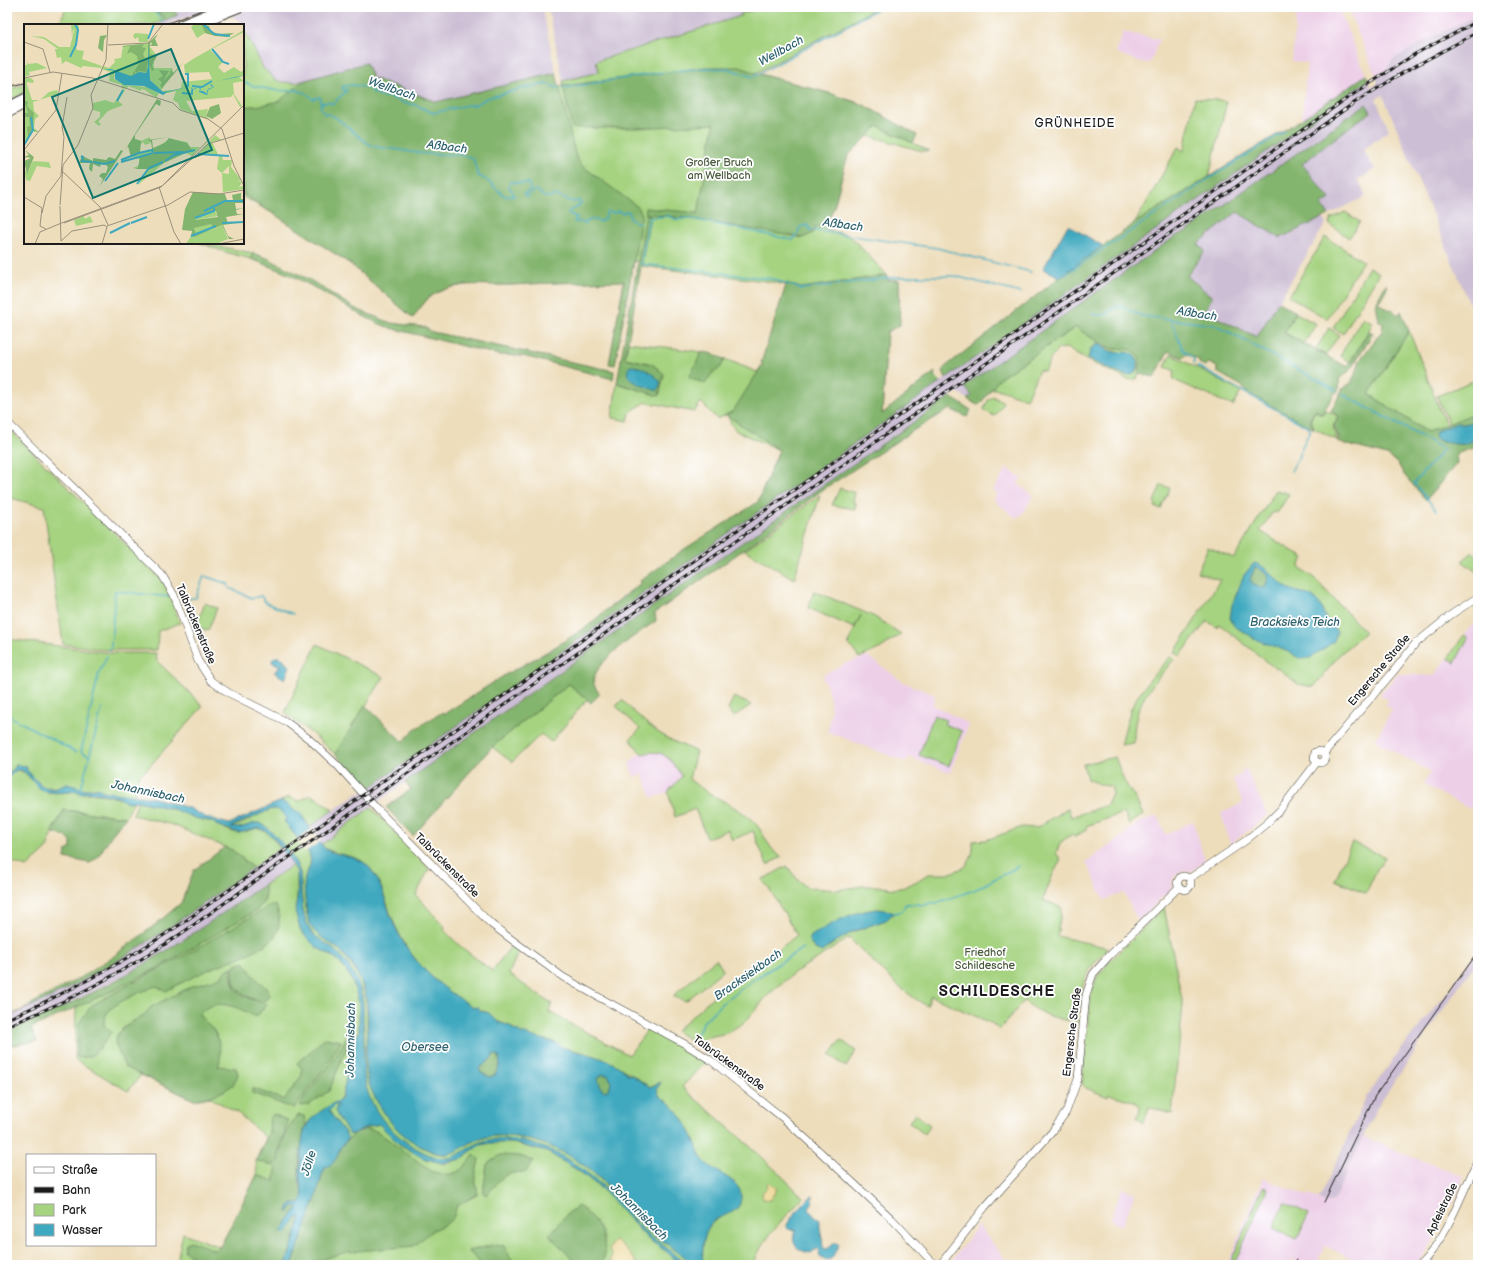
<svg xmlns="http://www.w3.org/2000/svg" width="1485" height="1272" font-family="'Balsamiq Sans',sans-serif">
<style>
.built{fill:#edd0e8}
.industrial{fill:#ccbed4}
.green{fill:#a5d380;stroke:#60784e;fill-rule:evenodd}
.forest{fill:#84b56e;stroke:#506845}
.sand{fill:#eeda9e;stroke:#857b5d}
.water{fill:#3fa9bf;stroke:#2e626e;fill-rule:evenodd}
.pier{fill:#edddbb}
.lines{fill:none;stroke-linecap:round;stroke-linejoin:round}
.stream{stroke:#3fa9bf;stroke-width:1.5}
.secondary-casing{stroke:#3b3934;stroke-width:8}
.primary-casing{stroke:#3b3934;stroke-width:10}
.secondary{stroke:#fff;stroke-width:7}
.primary{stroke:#fff;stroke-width:8}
.tram{stroke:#1c1c1c;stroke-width:1}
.rail-casing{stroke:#1c1c1c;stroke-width:3}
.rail{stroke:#fff;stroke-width:1.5;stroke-dasharray:4.5;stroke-linecap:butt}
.labels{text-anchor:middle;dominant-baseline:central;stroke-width:3.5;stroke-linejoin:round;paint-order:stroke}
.park-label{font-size:11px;fill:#4c5c3f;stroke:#fff}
.street-label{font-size:11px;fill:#1c1c1c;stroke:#fff}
.water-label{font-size:12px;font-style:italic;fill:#2e626e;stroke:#fff}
.neighbourhood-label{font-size:12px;letter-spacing:1px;fill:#1c1c1c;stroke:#fff}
.district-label{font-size:15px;font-weight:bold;letter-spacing:1px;fill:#1c1c1c;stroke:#fff}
.inset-river{fill:none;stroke:#3fa9bf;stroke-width:2}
.inset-road{fill:none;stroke:#99907b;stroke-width:1}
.view{fill:#0f766e;fill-opacity:0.15;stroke:#0f766e;stroke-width:2}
.inset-edge{fill:none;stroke:#1c1c1c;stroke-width:2}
</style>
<rect width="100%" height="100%" fill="#fff"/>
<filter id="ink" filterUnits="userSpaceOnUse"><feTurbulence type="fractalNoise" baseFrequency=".025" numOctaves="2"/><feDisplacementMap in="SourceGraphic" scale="8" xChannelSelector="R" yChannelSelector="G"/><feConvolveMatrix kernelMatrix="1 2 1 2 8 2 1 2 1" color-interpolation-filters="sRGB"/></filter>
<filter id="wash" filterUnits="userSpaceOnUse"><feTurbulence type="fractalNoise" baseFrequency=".012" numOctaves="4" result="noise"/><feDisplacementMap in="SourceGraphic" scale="16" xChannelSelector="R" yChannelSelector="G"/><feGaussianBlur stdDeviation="0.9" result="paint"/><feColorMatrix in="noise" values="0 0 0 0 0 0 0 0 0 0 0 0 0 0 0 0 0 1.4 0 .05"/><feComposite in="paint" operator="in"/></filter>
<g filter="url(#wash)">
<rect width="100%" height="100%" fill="#edddbb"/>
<path class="built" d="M1297,7h41l28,68 -64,44 5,-56 -15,-2z
M1347,7h131v8l-42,20 -43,24 -5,8 -12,9z
M1123,32l36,7 -8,23 -3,1h-5l-27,-10z
M1007,468l14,10 -3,6 15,11 -10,18 -7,5 -20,-16 -2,-3 3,-6 -4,-2z
M1478,617v177l-8,15 -46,-24 6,-13 -49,-28 -5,-5 16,-30 -6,-4 2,-5 -8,-6 18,-20 36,2z
M868,656l35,26 32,13 -2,10 36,19 -19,49 -41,-16 -3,5 -78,-30 3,-20 -1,-12 -2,-10 -5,-12v-3l21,-11z
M651,752l8,1 11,5 12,18 -14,16 -16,6 -9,-24 -9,3 -5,-13 8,-9z
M1246,768l21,47 -19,16 -18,13 -9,-31 22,-10 -10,-23z
M1157,816l9,19 27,-14 12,40 -15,11 -9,-1 -7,6 -3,12 -33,32 -14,-28 -20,7 -18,-38 37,-26 8,-8 8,-5z
M1363,1137l101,40 -31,64 -7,11 -12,13h-48l-41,-19 -9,19h-15l-9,-6 -3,6h-62l36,-87 45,19 1,-2 13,5 1,1 9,2 1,-1z
M1122,1188l13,5 -13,33 -8,-4 -3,-4z
M978,1225l32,40h-61z"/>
<path class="industrial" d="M169,7h43l-45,18h-14l25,-10z
M254,7h288l14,66 -120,29 -64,-24 -6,-15 -63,18 -9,2 -12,-1 -6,-2 -13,-12 -20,-43 -4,-5 -8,-4z
M547,7h216l-22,7v2l-145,45 3,11 -36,9 -12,-60z
M1478,15v309l-95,-229 -7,4 13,31 -26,20 12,19 -17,11 8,16 -37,19 -7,-11 7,-5 -86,16 37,23 43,-20 3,5 -69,114 -37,-18 -17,-6 9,-16 -25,-21 17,-24 -210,133 -14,19 -3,1 -20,-13 -142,99 -308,218 -136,98 -50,38 -132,92 -38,24 -63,33 -43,21 -38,16v-14l34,-15 28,-14 73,-42 216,-153 2,1 4,-6 38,-27 12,-27 91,-59 63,-36 20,-13 36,-31 40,-29 141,-89 129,-102 7,7 5,-3 -3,-8 2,-4 115,-90 75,-54 167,-104 64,-44 5,12 7,-3 -2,-8 12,-9 5,-8 43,-24z
M1478,950v10l-43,61 -60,90 -42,91 -6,1 -4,-2 -5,-3 4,-5 44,-96 5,-5 -1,-1 37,-49 36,-44z"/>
<path class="green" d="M66,7h86l14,13 -13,5h-94z
M763,7h115l-122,66 76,21 32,11 -48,121 34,10 37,39v56l-5,84 -124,87 21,-52 -43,-19 -8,-13 2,-5 -13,6 -16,-17 -7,10 -48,-10 -16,10 -2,9 -16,-3 5,-35 42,13 5,-22 -12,-10 -27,-6 3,-16 74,10 -12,25 23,-5 7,-4 5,-9 32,13 6,-8 24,-81 -1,2 -13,-3 -132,-16v-4l-7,-1 -1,7 -76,14 -48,3 -40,-1 -21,4 -16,7 -7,7 -8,10 -20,-21 -42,-33 -112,-61v-170l20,41 13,12 6,2 12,1 9,-2 63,-18 6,15 65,24 119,-29 3,14 4,-1v-5l36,-9 -3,-11 145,-45 -1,-2z
M25,85v7l-18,10v-13z
M1195,98l32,3 -18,76 -74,46 43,-76 6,4z
M878,126l51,25h-7l-45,-13 -10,-2z
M1345,212l15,10 -11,16 -20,-14 2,-5z
M1325,237l38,24 -36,58 -38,-23z
M200,243l53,10 -2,6 -26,-7z
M1369,267l10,6 -36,61 -10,-6z
M1296,313l20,11 -12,20 -20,-12z
M1363,317l10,6 -23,39 -10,-6z
M1076,327c7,5 29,21 37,22 5,1 11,-2 16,0 13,4 13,18 8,29l-3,2 -7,-1 -41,-19 -20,-12 -8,1 -7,9 -6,13 -6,-1 -13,29 -28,-10h-8l10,-11zM1098,343c5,3 10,8 17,9 9,2 17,-2 22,8l1,9 -5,5 -8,1 -36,-16 2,-11z
M1329,328l10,7 -13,20 -10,-6z
M1409,331l37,94 -19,7 -58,-38z
M1171,354l70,38 -8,14 -59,-26 1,-1 -2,-1 2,-7 -10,-4z
M1472,381l6,16v15l-29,12 -12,-28z
M994,396l1,2 7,3 1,3 -9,12 -9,-5 -1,-2 4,-9z
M1325,410l13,6 -5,10 4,14 -23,-12 -3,-9 4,-8 7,4z
M7,427l154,152 6,8 13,36 -22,8 -1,19h-51l-43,-6 -19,-137 -37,-10z
M1161,485l9,3 -9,21 -6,-2 1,-3 -2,-2z
M840,488l15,5 -2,9 3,1 -1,6 -23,-4z
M1276,490l13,4 -11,18 -6,1 -12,18 44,27 -5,9 14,10 52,55 -25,22 -26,33 -16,-3 -20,-16 -2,1 -57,-45 -2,3 -10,-6 -27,35 -5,-4 45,-72 -23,-8 11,-25 26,11z
M820,495l-26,84 -49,-29z
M1473,552l5,5v16l-16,-12z
M814,591l59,25 28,18 -20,14 -22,10 -11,-15 13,-28 -7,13 -46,-20z
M205,603l12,5 -9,23 -12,-5z
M1464,635l4,3 -13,25 -7,-5z
M7,639l104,14h45l1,8 46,45 -54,61 -10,8 -5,21 -27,-4 -11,-4 -13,2 -3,-2 -13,-4 -12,5 -7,-2h-6l-15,-17 -1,-4 -10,-1 -2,4 -7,5z
M317,644l67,33 -49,77 -25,-22 -23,-17 -2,-3z
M1171,656l3,3c-24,29 -41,44 -40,84l-13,2c3,-12 6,-25 10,-36 9,-20 25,-37 40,-53z
M569,684l18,15 -36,43 -10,-8 -29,28 -20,-15z
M734,697l17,8 -18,12 -5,-8z
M622,700c15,15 32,32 51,41 8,4 16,7 23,11l-7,27c19,17 50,27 66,44 10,11 13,27 27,34l-15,8 -14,-34 -21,9 -4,-10 -21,8 -12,-29 -20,8 -7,-25 14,-16c-13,-17 -16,-28 -40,-22l-1,-1 -11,-14 10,-10 -24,-23z
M934,715l12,5 -2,4 18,7 -13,35 -30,-11z
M1115,757l9,24 11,17 8,17 -14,9 -5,-11 -38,13 1,3 -12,8 -3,-3 -11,8 -5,11 5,7 -8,14 -10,26 19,8 -5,28 52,12c-27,25 -28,38 -31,74 -23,-3 -36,-7 -54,-21l-25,29 -6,-6 -62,-28 -4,10 -13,-8 -17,-13 -48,-47 -34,22 -20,12 -27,23 -22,26 -19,12 -23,5 -6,7 -22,-14 55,-51 2,2 35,-24 29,-23 -28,-47 -7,-8 25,-14 10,13 8,7 6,2 25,2 27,-4h14l17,3 11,-2 12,-6 11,-7h20l17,-7 6,-9 2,-8v-9l13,-1 36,-13 14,1 32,-20 3,9 36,-12 5,-11v-7l-13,-3 -12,-5 -4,-15zM886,920c-22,7 -44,15 -61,30l-7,-18 5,-3z
M17,770l9,3c18,23 25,21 52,18l1,2c19,0 34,3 51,9l4,-1 -8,16 -62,-7 -11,19 -6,20 -20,18 -20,-6v-83z
M311,795l13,8 9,7 -23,17 -11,-16 -2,1 -15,-10h-3l10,-5 10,4z
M138,801l42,10 15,7 18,4 3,3 17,7 6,1 19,-5 13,7 9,13 -27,20 -21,-18 -7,-3 -52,-22 -40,-10z
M371,807l58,62 -13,26 29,32 -1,3 16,16 32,25 20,-26 7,5 -10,24 32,23 11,6 -3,9 80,43 19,-26 31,16 26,17 -23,25 80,70 41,40c-14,17 -46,47 -49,68h-49l-3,-4c0,-17 1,-34 17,-43 10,-5 14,-5 21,-14l-6,-22 -18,-11 -13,-10 -14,-31 -7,-12 -11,-13 -13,-9 1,-1 -3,-6 4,-7 -10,5c-18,-13 -38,-25 -59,-32 -10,-4 -20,-4 -29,-8 -3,-1 -6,-4 -8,-5 -9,-3 -21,-2 -29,-8 -9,1 -9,-5 -15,-8 -3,-2 -8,-2 -11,-4 -5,-2 -8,-7 -12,-9 -7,-4 -16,-5 -22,-10 -32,-21 -58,-47 -72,-83 -8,-19 -11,-40 -26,-55 -12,-12 -33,-8 -46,-20z
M276,809c5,2 9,5 10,11l-2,1 25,32c4,10 -1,16 -4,25 -2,9 1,32 3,40 4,17 20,22 31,32 9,9 16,19 21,30 13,31 3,63 7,95 2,15 12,30 20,42 9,14 42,40 60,37 8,-2 17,-8 24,-11 18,-9 36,-9 55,-4 44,9 73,36 102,69 6,6 11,13 18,20 8,9 19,14 29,22 6,4 11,10 17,15h-6c-13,-11 -28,-21 -40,-32 -13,-13 -24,-27 -37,-41 -11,-12 -44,-35 -59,-42 -20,-8 -50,-16 -71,-7 -10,4 -19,13 -30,15 -12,2 -27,-6 -37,-12 -27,-17 -47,-43 -48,-76 -1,-17 1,-35 -1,-52 3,-26 -11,-54 -31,-70 -9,-7 -18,-11 -23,-20 -9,-16 -7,-37 -9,-55 -2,-13 -29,-45 -42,-50l-19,5 -8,-1v-1c16,0 29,-17 45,-17z
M1352,842l33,15 -4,8h-2l-13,28 -31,-13z
M293,865l4,7v27l7,36 12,12 21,12 12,16 4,8 6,19v29l-6,16 -10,46 -4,7 -31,22 -4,8 -15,127 -3,8h-106l-2,-7 1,-7 4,-18 37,14 37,-72 -1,-15 10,-22 -28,-25 -29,-16 -15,3 -53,-25 -13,16 -53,-31 1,-53 82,-39 107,-68v-16z
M1164,907l19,98 -11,109 -23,-7 -5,16 -8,-6 3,-4 1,-8 -8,-4 -23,-7 -1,3 -22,-9 -4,-4 9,-89 6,-18 14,-17z
M716,959l7,11 -37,31 -12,-4 1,-3z
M841,1040l15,11 -10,16 -16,-12z
M339,1104l16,29 12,-6 12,-3 19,19 25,15 19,5 4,1 19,-7 2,-3 13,-9 17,-3 16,1 34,9 32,19 23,18 46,50 19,13 14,13h-389l28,-82 26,-49 -18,-23 7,-6z
M915,1114l15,11 -6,9 -15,-12z
M1263,1187l5,2 -33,73 -4,-1z
M1285,1203l24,11 -12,25 -24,-11z"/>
<path class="forest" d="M152,7h17l9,8 -12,5z
M366,63l6,15 64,24 120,-29 20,84 5,8 57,42 4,7 -27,151 -6,-1 15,-83c-38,1 -76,2 -114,4 -26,1 -53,-5 -77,10 -9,5 -14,15 -20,23l-64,-55 -106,-69v-87l20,-2 16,-4 24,-20z
M705,67h35l16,6 76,21 32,11 53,30 -4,8 -35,-17 -29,29 -3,7 -12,45 -9,21 -9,-1 -3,6 -10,5 -117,-20 -39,-4 3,2 -25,142 27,6 12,10 -5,22 -42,-13 29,-169 -1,-6 53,5 16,-89 -78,4h-64l-9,-42z
M1366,75l2,5 -422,298 -3,-7 2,-4 115,-90 75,-54 167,-104z
M1366,104l5,8 -19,13 -50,39 28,35 -8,5 7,11 -49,23 -43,-26 -39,32 7,7 -18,25 25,21 -8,16 16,6 37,18 21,-35 18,10 -12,21 63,34 22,-36 4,2 -23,37 -11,9c1,6 1,12 -5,15l-12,20 -7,-4 -5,9 4,10 -68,-37 -4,-6 -25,-14v-5l-8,-4 -4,3 -6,-3v-3l-13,-6 -3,4 -15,-7 -13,26 -16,-3c2,-10 2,-24 -12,-25 -5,-1 -11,1 -16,-1 -12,-5 -25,-13 -35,-21l-76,51 -20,26 -3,1 -10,-6 5,-3 -8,-10 212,-150 13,-6z
M253,253l14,5 43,22 44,28 12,5 25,10 33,4 8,5 182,39 -1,8 -90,-23 -24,-1 -109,-27c-30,-11 -55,-29 -82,-44 -18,-10 -38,-18 -57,-25z
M887,275v5h12l1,45 -13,7 -5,82 53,-42 -1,3 7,7 -573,407 -33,-35 30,-49 36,35 3,1c11,-14 24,-20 39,-29l1,2 61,-39 42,-23 41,-26 18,-16 35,-27 -1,-2 3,-2 40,-29 75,-48 21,-52 -53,-35 7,-4 30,-47 -2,-1 25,-78 1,-2 14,5z
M1386,284l1,4 -9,15 21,12 2,-4 8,20 -40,63 58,38 48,-19 2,5 1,-1v7l-5,-3 -7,3 -9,-1 -20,8 6,11 20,2 15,-6v8l-22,8 1,9 -31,37 -21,-24 -7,-12 -11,-9 -50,-13 2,-3 -5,-13 5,-10 -8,-5 12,-23 8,-5 6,-13 3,-10 22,-29 1,-7 -4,-3 -3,-18z
M702,352l7,1 16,6c-3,6 -5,12 -12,13l-8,12 -16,-7z
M950,397l21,13 -4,7 -17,-8 -36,21 -93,61 -78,59 -88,63 1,8c-15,10 -62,41 -62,59 -1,5 2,9 6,14l-9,9 -22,-19 -77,63 -79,89 -27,-29 25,-18 -6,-7 410,-291z
M1255,567l4,1 8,6 1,5 -3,9c-8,0 -12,-2 -15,-9z
M64,810l62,7 -16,20 -12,20 -8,6 -25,-5 1,-7 5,-3v-6l-6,-6 -13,-3z
M225,847l7,3 21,18c-37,26 -74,54 -112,78 -43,28 -87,51 -134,71l24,-11v-2l49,-26 34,-22 42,-32 25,-21 13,-33z
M265,884v16l-8,10 -99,58 -48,24 -79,36 6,13 -30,5v-15c50,-20 99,-43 144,-71 39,-23 76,-50 114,-76z
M271,905l5,1c4,9 5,21 -1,30 -8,13 -49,26 -65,33 -15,7 -30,14 -44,22l-10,-5c-13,5 -39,15 -47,25 -4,4 -5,9 -5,14l7,7c-8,13 -17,29 -34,25l2,-34 13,-18 100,-54z
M244,962l8,12 18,18c0,18 -30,4 -35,-7 -2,-6 -2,-13 -1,-19z
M232,967c-2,29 13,30 35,37l-11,13c-16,-9 -43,-22 -57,-2 13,13 19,16 21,35 0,6 1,11 -2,16l18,2 2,6 -4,10 -10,7 -15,6 -15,3 -69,-33 -10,-24 2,-8 3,-4 10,-8 14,-8 7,-8 41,-21 21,-6 9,-4 3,-5z
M350,1025h2v10l-23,56 -20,14 -7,1 -2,-1c16,-26 43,-50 50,-80z
M325,1038l16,3c-12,24 -31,45 -46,67h-3l-40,-15v-5l32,12 18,-25v-6l-5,-6z
M494,1054l5,2 1,10 -5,9 -5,2 -9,-4 -2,-4 2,-2 10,-8z
M602,1074l7,2 2,7 -2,6 -4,2 -5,-2 -2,-10z
M274,1114l14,7 -14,45 -18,-6c5,-9 11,-19 13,-29 2,-7 -3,-12 5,-17z
M299,1115l5,1 2,9 -2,5c-2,17 -7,37 -4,54 2,8 5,12 0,20l-8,-1v3h7l-5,7 -8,20 11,-15 4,-1 -15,48h-86l-1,-4 -15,-10 2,-8 4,-2 25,9 5,-3 37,-72 17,6c4,-20 8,-53 25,-66z
M366,1129h4l8,3 53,39c23,8 30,1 43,-17l5,5 -4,19 3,16 -21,12 -4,12 -7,6 -13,6 -19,16 -67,6 -20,6 -20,7h-15l23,-65 7,-25 3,-7 8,-5 4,-6 3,-9 15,-15z
M500,1155l20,1 14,5 -8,11c-23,0 -25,6 -39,23l-4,-2 4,-29z
M578,1206c6,3 9,7 14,12 14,15 14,27 11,47h-24l-30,-30 18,-21z
M497,1244l7,2 11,19h-32l-15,-14z"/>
<path class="sand" d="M769,1182l8,7 -7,11 -7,-1 -1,-6 5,-5v-4z
M615,1241c9,4 18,15 23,24h-23v-2h-5l2,-9 -3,-3 3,-7z"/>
<path class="water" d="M1068,225l35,21 -43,31 -17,-8z
M1098,343c5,3 9,8 16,9 6,2 12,-2 18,2 10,6 7,23 -6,21 -9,-1 -28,-12 -38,-16l2,-9z
M630,366c13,0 21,6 30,15v4l-3,6 -2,-1c-9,-3 -36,-10 -25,-24z
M1473,421l5,3v14l-12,6h-10l-13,-2 -7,-3 -1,-6 2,-2 20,-8 9,1z
M1254,563c12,2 22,17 32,24 9,6 20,5 29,12 8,6 8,17 14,24 3,3 6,5 8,9l-3,9 -13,10 -5,2 -5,5 -10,1 -15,-8 -29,-11 -23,-14 -4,-8 2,-13 12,-30zM1255,567l4,1 8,7 1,4 -3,9c-8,0 -12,-2 -15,-9z
M275,657h3l6,2v4h3l3,3 -5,13 -10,-6v-2l6,-5 -9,-4v-2z
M16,765l10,1 1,4 15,17 13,2 12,-5 13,4 3,2 13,-2 11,4 48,6 34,10 16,9 24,7 50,-22c10,-1 11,7 18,10l2,-1c5,8 21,35 28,39 14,7 31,5 42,17 14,16 16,36 24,55 18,41 45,64 82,86l3,-2 1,1v3l10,3 9,9 12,4 4,4 5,1 2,3h6l1,2c9,1 17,4 25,6 4,1 7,4 11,6 22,6 49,10 65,27l1,-1 20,13 11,-5 -4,7 3,8 1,-1c2,3 4,4 7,6 3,2 13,14 16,18 4,7 8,14 11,22 3,6 4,14 9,19 10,12 39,19 37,37 -1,19 -23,15 -31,27 -4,6 -6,14 -7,23 0,7 -2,11 2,17h-13c-6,-5 -11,-11 -17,-15 -10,-8 -21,-13 -29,-22 -9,-9 -16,-19 -24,-28 -27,-29 -57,-53 -96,-61 -20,-5 -40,-5 -58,5 -7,4 -13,9 -21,10 -20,1 -50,-21 -60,-37 -8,-12 -18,-27 -20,-42 -4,-27 5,-56 -2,-83 -2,-6 -5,-12 -8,-18 -4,-10 -12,-19 -20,-26 -12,-9 -26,-14 -29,-30 -2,-7 -5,-33 -3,-40 3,-9 8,-15 4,-25l-25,-32 2,-1c-2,-7 -7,-11 -14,-11l-41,18c13,4 18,-5 28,-4 12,3 39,38 41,50 2,18 0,39 9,55 5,9 14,13 23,20 20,16 34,44 31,70 2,17 0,35 1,52 1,33 22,59 48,76 10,6 25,14 37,12 11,-3 20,-11 30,-15 21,-9 51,-1 71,7 29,13 53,35 74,58 7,8 14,17 22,25 7,6 15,11 22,16 6,5 12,11 18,16h-5l-14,-13 -19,-13 -46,-50 -23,-18 -32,-19 -34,-9h-22l-11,2 -13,9 -5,5 -20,4 -19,-5 -25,-15 -19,-19 -12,3 -12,6 -5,2 -11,-16 -4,-8 3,-7 -3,1 -6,6 17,23 2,5 -8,9 -3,9 -4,6 -8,5 -3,7 -7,25 -23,65h-6l15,-48 -4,1 -11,15h-5l7,-13 11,-13 -7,-1 -4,7 -1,-2 2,-5 3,-3 8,1c6,-10 0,-16 0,-26 -1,-7 1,-15 1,-22 1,-35 9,-39 38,-56l3,-3 11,-50 6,-16v-29l-6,-19 -4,-9 -12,-15 -21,-12 -12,-12 -4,-6 -5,-18 3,-19 -1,-20 -10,-16 -13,-18 -10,-8 -6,-2 -19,5 -23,-8 -3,-3 -18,-4 -22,-9 -35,-8 -13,1 -5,-4 -16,-4 -16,-2 -8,2 -2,-3c-12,1 -23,3 -34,0 -9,-3 -18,-24 -27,-21 -2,1 -7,6 -10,8v-4l7,-5zM494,1054l5,2 1,9 -5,10 -5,2 -9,-4 -2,-4 2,-2 10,-8zM602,1074l7,2 2,7 -2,6 -4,2 -4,-2 -3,-10z
M877,909l9,1 8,3 -8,7 -34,12 -22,13 -8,7 -7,-3 -6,-8 2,-5c24,-14 38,-24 66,-27z
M813,1196v5l-4,8 5,7 6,4c-1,10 3,18 3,28l5,1 5,-6h4l2,2 -7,13 -6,3 -6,-4 -2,-8h-2l-5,4c-14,-2 -21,-9 -16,-23l-8,-1 -1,-2c2,-6 21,-30 27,-31z"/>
<path class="pier" d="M313,828l8,13 -16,11 -9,-12z"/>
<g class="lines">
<path class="stream" d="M151,7l12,15
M243,82l11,4 24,5 19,-1 9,3 7,6 7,-2 1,12 4,5c13,-1 33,26 48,32 9,3 18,2 27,4 11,2 22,4 33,4 13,1 28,-1 40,4l5,18c10,1 19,16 29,21l3,-2 4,1 -2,-6 -3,-2 1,-6c7,-1 11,3 18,1l2,4 -1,4 -5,3 2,3 3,-1 4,-5 3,-1c8,4 4,8 16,7l1,-2c9,1 17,9 26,6l2,2c-4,5 -7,6 -12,8l-1,2 9,5 -3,4h8l3,2 1,-2 7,-3 7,3 5,-4 2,-6 7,1 4,-2 5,2 4,-2 2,1 1,7 11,5
M563,88l94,-15 48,-5 24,1 24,8 128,-70
M321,103l8,-1 4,2 14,-14 -5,-1 1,-3 10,-1 15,3 4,4 10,5h7l16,6 11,2 17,8 35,-8h7l12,-7 38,-10 21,-4 13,4
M1065,275l145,-97 75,-47
M1021,293l-66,-17h-36l-31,2 -87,11 -28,-10 -132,-15 8,-46 19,-2 10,4 8,-2 11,2 96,20 4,-5 3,-8 7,-2 4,5 126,18 94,24
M1092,313l4,2h8l11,-7 5,-2 22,10 74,9 120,65
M1171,320l12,30 11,9v4
M1197,366l30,17
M1229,384l79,43 2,3 -1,3 -10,20v3l-8,15
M1342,394l102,55 -30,34 22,27
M183,599l13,-1 8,-22 24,8 1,4 23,10 9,-2 5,7 27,11
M109,650l2,-4 4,-55 55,6
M7,715l69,37
M90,756l-9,-4 18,-79 8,-17
M81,789l21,-81
M978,888l41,-22
M904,907l2,-3h12l5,2 7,-3h6l41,-14
M893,913l8,-1 3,-3
M696,1041l1,-7 7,-13 17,-17 32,-24 50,-32"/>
</g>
</g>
<g filter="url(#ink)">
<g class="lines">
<g class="secondary-casing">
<path id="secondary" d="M7,422l155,153 12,20 24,66 13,20 18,12 56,28 24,18 28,26 40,44 95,96 19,19 24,18 48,35 30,17 92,50 24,15 35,28 39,31 33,30 76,71 43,46
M1324,753l69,-81 22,-28 37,-30 26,-17
M1317,762l-3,-4 1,-6 5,-1 4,2
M1317,762l4,1c4,-2 6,-6 3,-10
M1190,878l55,-37 22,-18 13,-13 37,-48
M1179,887l-2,-4 3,-6 4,-1 6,2
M1179,887l5,3 4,-1 3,-4 -1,-7
M940,1265l45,-58 67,-75 14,-20 12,-33 8,-84 7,-21 16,-18 70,-69
M1420,1265c28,-29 41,-70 58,-105"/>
</g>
<g class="primary-casing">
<path id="primary" d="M180,25l44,-18
M196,25l45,-18
M7,107l18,-9
M7,114l18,-10"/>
</g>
<use href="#secondary" class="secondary"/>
<use href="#primary" class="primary"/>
<path class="tram" d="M163,25l46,-18
M7,87l18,-4
M1324,1202l51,-106 103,-144
M1293,1265l4,-6"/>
<g class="rail-casing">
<path id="rail" d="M7,1019c61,-26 118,-58 174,-95l1162,-823 72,-47 63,-33
M7,1026c63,-25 122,-57 178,-95l1169,-828 50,-31 74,-40"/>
</g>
<use href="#rail" class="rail"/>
</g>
</g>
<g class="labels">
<g class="park-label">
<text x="719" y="162">Großer Bruch<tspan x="719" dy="13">am Wellbach</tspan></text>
<text x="985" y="952">Friedhof<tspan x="985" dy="13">Schildesche</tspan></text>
</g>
<g class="street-label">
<text transform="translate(196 624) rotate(67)">Talbrückenstraße</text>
<text transform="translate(1379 670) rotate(-50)">Engersche Straße</text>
<text transform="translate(447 865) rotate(45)">Talbrückenstraße</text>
<text transform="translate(1072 1032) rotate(-83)">Engersche Straße</text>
<text transform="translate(729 1063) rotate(36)">Talbrückenstraße</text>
<text transform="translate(1442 1209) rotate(-64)">Apfelstraße</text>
</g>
<g class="water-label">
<text transform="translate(781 51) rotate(-29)">Wellbach</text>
<text transform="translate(392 89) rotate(19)">Wellbach</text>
<text transform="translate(447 147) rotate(7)">Aßbach</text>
<text transform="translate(843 225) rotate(8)">Aßbach</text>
<text transform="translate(1197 314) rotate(9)">Aßbach</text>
<text x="1295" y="622">Bracksieks Teich</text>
<text transform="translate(148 792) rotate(12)">Johannisbach</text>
<text transform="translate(748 975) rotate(-35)">Bracksiekbach</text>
<text transform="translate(351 1040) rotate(-89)">Johannisbach</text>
<text x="425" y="1047">Obersee</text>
<text transform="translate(309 1163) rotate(-72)">Jölle</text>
<text transform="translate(639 1212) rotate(45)">Johannisbach</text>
</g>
<g class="neighbourhood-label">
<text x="1075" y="123">GRÜNHEIDE</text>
</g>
<g class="district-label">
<text x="997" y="991">SCHILDESCHE</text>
</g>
</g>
<g transform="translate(24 24)">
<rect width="220" height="220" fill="#edddbb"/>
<path d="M47,0h7l1,3 -3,20 1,3 7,1 -2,8 20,7 -1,2 -18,-2 -2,2 -15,-7 -4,3 -1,-7 -4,1 -2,-9h3l-14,-10 -13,-3 13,1 15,10h11l4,-16 -1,-2 -1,8zM171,0h6l4,9 -8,5 -6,-11zM220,6v2l-34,18 13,12 -5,5 6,6 10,-6 7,5 3,-3v7l-5,1 5,4 -11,2 1,11 8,12 -2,1 -7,-13 -2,3 -45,4 6,10 16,-2 -2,7 4,4 -30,-11 -2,-6 -5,-3 3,-9 -13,3 -19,-21 -13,4 -16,-6 -1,8 11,6 22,2 12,6 -3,5 -11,-8 -4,-1v2l-13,-5 -1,3 -6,-1 1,-3 -13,-4 1,-9 -9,-3 2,-3 6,2 6,-6 -1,-3 7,-1 2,-12 25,-3v6l3,-1 6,8 -3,2v10h18l1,4 -12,19 14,-1 6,-2 1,-6 30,-3 -3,-7 -24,1 -1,-8 -7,6 7,-6 9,-6zM111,9l13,1v8h-9l-1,-5 -3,2 -2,-3zM4,37v3l9,-1 10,5 -18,4 1,3 -6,2v-12h3zM0,54h7l3,3 -1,2 -6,-1v3l5,15h8l9,-8 8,-2 1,4 -25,8 1,9 5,5 -4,3 -1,9 5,4 -7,-1 -8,15zM99,65l2,1 -7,11 5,4 -15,6 -10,11 3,2 -2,2 -5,-4 6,-5v-5l-7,-2v-7l12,-3 9,3zM111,111v4l6,2 9,-4v3h-3l4,3 -6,2 -2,-3 -3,3v8l13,-3 16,-11 18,3 3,5h10l-8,9 -6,-3 -21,9 -27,23 11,-16 -16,-1 7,-3 -1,-6 -7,-2 -4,-11zM191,111l5,4h4l-12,3 7,14 -21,-2zM195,132h3l1,4h9l-1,7 10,13 -3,1 4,1 -3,5 5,-1v3l-21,3 -1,-19 7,1v-8l-7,7 -5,-4zM9,137l16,1 2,6 -14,-2 -7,15 -4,-1 -2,-12 3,5zM191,187l3,5 -23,4v-2zM60,192l1,3 5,-3 3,6 -17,4 -2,-6zM187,199l2,6 -7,3 10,-4 6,-3 6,14 -12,5h-30l5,-8 5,-1 -2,-7z" fill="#a5d380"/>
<path d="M177,0l8,2 2,5 7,3 16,-1 -7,4 -12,-1 -10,-3zM134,10l-3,5 3,7h-8l2,-2 -1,-2 -1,3v9l7,2 -5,9 2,5 -2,1 -4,-9 -2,10 -7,-1 -2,2 -2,-2v3l-3,1 7,-11 9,-6v-15zM83,11l-3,5 -1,12 -5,-4 2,-12zM120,20l-2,3 4,1 -3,6 2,4 -7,5 -1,-7 -6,-4 -4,2 3,-8 -8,1 1,-1zM160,38l-22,26 -2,-2 2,-4 -4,-3 5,-3 -4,-6 10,1 -6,10 7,-7 1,-5 2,4zM133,75l4,2 -1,5 -4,-2 -21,31v4l6,2 -1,12 -9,4 -3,-11 -3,4zM0,76l4,2 -1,4 7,7 -1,16 5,3 -6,-1 -8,15 4,-10 -1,-9 3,-1 -1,-9h-5v-4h4zM195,80l2,9 -9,6 -6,-3 4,-9zM146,113l-18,3 1,8 12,-5 4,-5 18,5 5,7 -41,19h-17l4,-1 2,-11 13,-3 -2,-12 -4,-2 23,-3 14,1zM1,126l9,7 -7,17 -3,-13 7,-3 -5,-1 -2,3v-3l5,-2zM97,126l2,1 -23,35 3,-7 -4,-3 3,-3h4l2,-6 -3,-3h-4l-1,3 -7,-3 -1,8 -3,-3 1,-6h-11l3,-7 11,5v-3l13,2 3,-3 6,2zM169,168l32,2 2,6h6l-1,-5 9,-2v6h3v4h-9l1,6 8,-1 -8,2 1,4h7l-18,3 2,6 16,-1 -21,3 5,11 6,3h-5l-7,-14 -28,12 -3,-1 1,-5 -10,-1 3,-21zM192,187l2,6 -23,3 1,-2zM187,200l2,5 -17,5 -2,-6z" fill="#84b56e" fill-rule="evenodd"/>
<path d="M124,19l2,37 13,12 26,-5 3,1 2,2 1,-2 3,-1h1l2,2 -1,2h3l5,3 -1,-3 1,-2 5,-2 -3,-2 1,-1 7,-3 17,-4 9,-1 -26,5 -7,3 3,3 -6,3v4l-1,1 -8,-3 1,-3 -2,-2 -4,3h-2l-1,-2 -2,-1 -22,5 -4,3 -19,-9 -20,-1 -9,-6v-8l-11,-2h7l20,7 8,-4 7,1 2,-6z" fill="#3fa9bf"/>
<path class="inset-river" d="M179,0l11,10 16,2M124,15l6,-15M188,25l11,13 6,2M46,33l6,-12 2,-15 -3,-6M161,50h3v13M168,62l10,1 10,-6M158,69l10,1v-4M93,77l6,-11M0,121l9,-15 -2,-13M130,129l29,-1M174,130l31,2M57,132l2,1 -1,4 10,1M97,136l18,-7 13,-3 1,2M141,137l9,-6 21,-5M69,138l11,2 11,-3M97,138l32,-9M81,157l13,-18M113,160l12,-16 14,-6M180,187l21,-10h19M171,194l19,-7v-3M107,199l16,-6M198,199l22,-1M86,209l20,-10M167,212l25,-10"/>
<path class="inset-road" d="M0,18l19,7 7,23M84,21l40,-2 15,-19M0,54l29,-6 40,6 80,25 7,7 28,9 14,10 12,37 10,20M0,126l32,-40 6,-37M38,147l38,36 8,18M135,163l15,45 7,12M0,173l18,11 -2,18 6,3M36,181l3,-40 15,-20 15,-37 -2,-13 15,-35 2,-36M36,182l1,35M18,189l4,-17 15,-20 3,-39 -2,-10 5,-30M40,199l97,-36 47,-43 36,-11M35,200l103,-38 82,-81M83,202l61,-21 22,-13 29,2 25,-4M37,217l11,-10 32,-6 3,2 -5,17M11,220l5,-12 19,-8M194,220l26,-5"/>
<path class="view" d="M147,25l41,101 -119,48 -41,-101z"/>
<rect width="220" height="220" class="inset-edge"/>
</g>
<rect width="1485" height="1272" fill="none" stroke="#fff" stroke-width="24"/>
<rect x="26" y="1154" width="130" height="92" fill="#ffffff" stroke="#a4a4a4"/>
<rect x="34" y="1167" width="20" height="6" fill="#ffffff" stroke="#a4a4a4"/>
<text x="62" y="1174" font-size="12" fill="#1c1c1c">Straße</text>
<rect x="34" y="1187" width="20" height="6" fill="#1c1c1c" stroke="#a4a4a4"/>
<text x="62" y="1194" font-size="12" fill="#1c1c1c">Bahn</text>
<rect x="34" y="1204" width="20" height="12" fill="#a5d380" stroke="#a4a4a4"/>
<text x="62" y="1214" font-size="12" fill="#1c1c1c">Park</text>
<rect x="34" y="1224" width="20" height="12" fill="#3fa9bf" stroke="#a4a4a4"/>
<text x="62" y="1234" font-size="12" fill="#1c1c1c">Wasser</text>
</svg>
